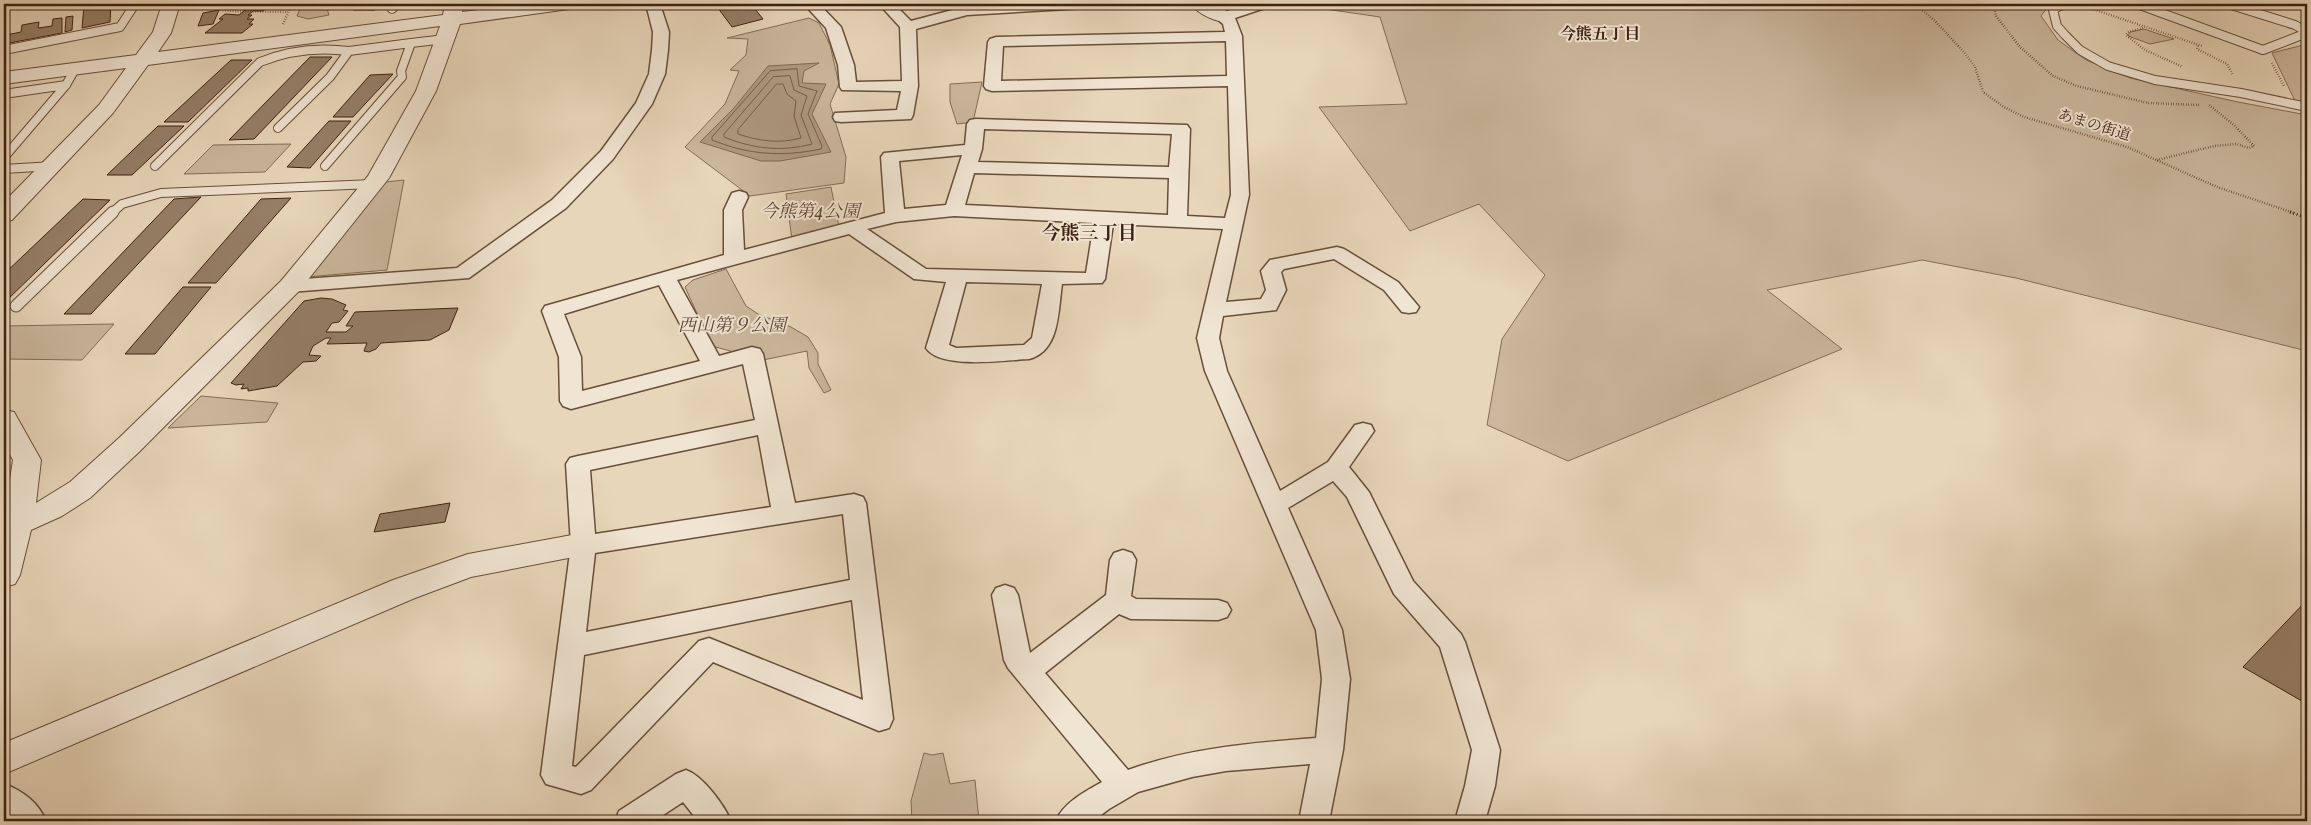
<svg xmlns="http://www.w3.org/2000/svg" width="2311" height="825" font-family="Vollkorn,'Noto Serif JP',serif">
<style>
.green{fill:#cbb79d;stroke:#846c56}
.water{fill:#ae9880;stroke:#816853}
.lines{fill:none;stroke-linecap:round;stroke-linejoin:round}
.shore{stroke:#765c48;stroke-width:1}
.building{fill:#967f68;stroke:#3d2110}
.service-far1-casing{stroke:#684e3a;stroke-width:10}
.service-casing{stroke:#684e3a;stroke-width:13}
.minor-casing{stroke:#684e3a;stroke-width:3}
.tertiary-casing{stroke:#684e3a;stroke-width:2}
.path-far1{stroke:#3d2110;stroke-width:2.5;stroke-dasharray:0.5 2;stroke-linecap:butt}
.path{stroke:#3d2110;stroke-width:3;stroke-dasharray:1 2.5;stroke-linecap:butt}
.service-far1{stroke:#f0e4d2;stroke-width:8}
.service{stroke:#f0e4d2;stroke-width:11}
.minor{fill:#f0e4d2;fill-rule:evenodd}
.tertiary{fill:#f0e4d2;fill-rule:evenodd}
.labels{text-anchor:middle;dominant-baseline:central;stroke-width:4;stroke-linejoin:round;paint-order:stroke}
.far-street-label{font-size:15px;fill:#3d2110;stroke:#f0e4d2}
.far-neighbourhood-label{font-size:16px;font-weight:bold;fill:#3d2110;stroke:#f0e4d2}
.park-label{font-size:18px;font-style:italic;fill:#604633;stroke:#f0e4d2}
.neighbourhood-label{font-size:19px;font-weight:bold;fill:#3d2110;stroke:#f0e4d2}
</style>
<rect width="100%" height="100%" fill="#e8d6ba"/>
<filter id="stains"><feTurbulence type="fractalNoise" baseFrequency=".004" numOctaves="4"/><feColorMatrix values="0 0 0 0 .2 0 0 0 0 .09 0 0 0 0 .02 0 0 0 .5 -.17"/></filter>
<radialGradient id="worn" r=".72"><stop offset=".6" stop-color="#630" stop-opacity="0"/><stop offset="1" stop-color="#630" stop-opacity=".3"/></radialGradient>
<path class="green" d="M302,4h29l1,1 -5,4 2,6 -21,4 -11,-3z
M1291,4h759l-9,12 17,24 28,20 44,18 108,24 69,13v236l-291,-73 -94,-18 -155,30 75,59 -274,112 -81,-36 15,-86 43,-64 -66,-71 -69,27 -91,-124 88,-3 -27,-87z
M809,18l10,5 11,22 9,39 -9,20 16,53 -2,26 -94,13 -65,-49 40,-43 14,-33 -9,-1 16,-15 2,-16 -21,-1z
M2144,29l30,10 -24,5 -22,-8 2,-4z
M2307,44v63l-10,-2 -25,-52z
M982,82l-9,40 -16,2 -7,-22v-18z
M291,144l-26,28 -81,2 29,-29z
M404,180l-17,90 -81,7 79,-95z
M831,187l8,40 -47,13 -6,-46z
M726,269l20,37 12,8 33,13 17,10 10,16v11l13,26 -7,3 -15,-25 -2,-17 -44,9 -51,-14 -27,-59 8,-7z
M114,324l-32,36 -78,-1v-33z
M201,396l77,7 -11,19 -99,6z
M924,753l8,2 11,-2 7,31 25,-4 4,41h-67l-1,-20z"/>
<path class="water" d="M819,63l-15,8 -2,12 24,1 -14,30 19,38 -51,9h-19l-61,-19 34,-34 34,-42z"/>
<g class="lines">
<path class="shore" d="M797,69l2,17 18,5 -9,23 14,32 -1,3c-39,8 -72,6 -109,-9v-3l58,-66z
M790,76l4,14 13,6 -6,19 11,29c-31,8 -58,5 -88,-7v-3l49,-57z
M777,84h6l4,10 9,7 -2,15 7,22c-22,6 -42,3 -63,-4v-4z"/>
</g>
<path class="building" d="M95,4h16l-1,18 -28,6 2,-22z
M359,4h22l-6,6h-22z
M715,4h36l12,15 -31,8z
M250,6h19l-6,5h-10l-5,4h4l-5,4h7l-5,5h4l-11,9h-37l18,-14h-4l6,-5 14,1z
M219,10l-6,14 -15,2 5,-13z
M73,16l-1,14 -7,2 1,-15z
M62,18v15l-58,11v-15l3,-1 -1,7 15,-3 1,-7 17,-3 -1,6 14,-2 1,-7z
M310,57h22l-78,82 -25,1z
M231,60h21l-64,62h-24z
M393,74l-40,43h-20l37,-42z
M329,121h22l-41,47 -23,-1z
M158,126h26l-52,49h-25z
M201,197l-110,117h-27l110,-115z
M291,198l-75,85h-28l73,-84z
M83,199l27,1 -106,103v-29z
M183,287h28l-56,67h-30z
M321,298l11,1 14,6 -3,5 5,1 -9,11 -7,1 -6,9h20l7,-6h-7l9,-14 103,-4 -9,22 -19,10 -49,3 -5,6 -7,3 -5,-1 3,-8 -40,1 4,-6h-5l-13,8 -4,9 12,1 -5,5 -13,1 -26,24 -29,5v-3l-7,1 3,-5 -8,1 -5,-2 73,-82z
M450,503l-5,19 -71,10 6,-18z
M2307,600v104l-64,-37z"/>
<g class="lines">
<g class="service-far1-casing">
<path id="service-far1" d="M2063,4l-10,6 4,16 8,9 15,15 28,16 47,14 86,13 66,14
M2137,4l126,46 44,-17
M2228,4l67,21 12,7
M392,9l5,-5
M4,50l116,-23 15,-23
M4,94l62,-9
M278,128l52,-51 19,-26 62,-8
M7,154l59,-69 9,-16
M155,166l105,-104c29,-12 58,-15 89,-11
M325,166l77,-89 -1,-6 10,-28 34,-4
M4,169l49,-3
M112,213l10,-9 39,-11 212,-9"/>
</g>
<g class="service-casing">
<path id="service" d="M16,306l97,-94"/>
</g>
<g class="minor-casing">
<path id="minor" d="M646,4h14l9,28 -1,18 -3,24 -13,30 -39,55 -47,49 -97,70 -179,14 -7,-2 -3,-4 3,-4 7,-2 167,-12 95,-68 49,-49 35,-48 13,-29 3,-24 1,-18z
M804,4h15l22,23 13,38 2,17 46,-1 -2,-54 -21,-23h15l17,17 45,-12 -4,-5h16l3,2 43,-2h78l-7,4 -118,7 -51,14 2,57 -5,29 -2,4 -70,3 -6,-1 -2,-4 2,-4 62,-3 4,-19 -59,-1 -2,-3 -2,-22 -12,-37z
M1249,4h21l-2,3 -33,11 7,18 7,159 -23,107 35,-3 5,-9 -5,-19 9,-11 67,-13 7,2 54,33 21,25 -3,5 -7,1 -7,-1 -18,-22 -50,-31 -50,10 -3,3 5,18 -10,20 -53,6 -4,22 8,33 53,120 48,-29 27,-37 8,-2 8,2 3,6 -25,36 20,25 44,89 48,53 4,8 35,108 -5,36 -10,35h-30l10,-35 7,-36 -32,-103 -46,-53 -47,-97 -14,-16 -45,27 54,122 8,49 -7,71 -14,71h-30l11,-57 -84,7 -34,6 -54,15 -29,17 -16,12h-37c7,-18 30,-30 46,-39l-94,-114 -4,-8 -12,-65 4,-7 9,-3 9,3 4,7 12,58 76,-58 4,-35 4,-7 9,-3 9,3 4,7 -5,36 5,3 82,1 9,3 4,7 -4,7 -9,3 -87,-1 -12,-5 -74,59 83,97c61,-22 123,-27 188,-32l6,-59 -6,-49 -111,-259 -8,-33 26,-109 -110,-5 -8,55 -3,4 -40,1c-4,27 -2,67 -33,75 -24,1 -88,11 -103,-11l20,-66 -32,-3 -65,-45 -172,46 42,76 33,-9 8,2 3,5 32,149 59,-9 9,3 3,6 27,216 -4,9 -10,3 -166,-69 -122,128 -10,4 -35,-10 -5,-9 30,-230 -5,-81 4,-6 8,-2 177,-36 -12,-56 -172,45 -8,-3 -3,-5 -1,-44 -17,-46 3,-5 179,-51v-45l8,-17 7,-2 7,2 2,4 -6,13 2,40 141,-37 -4,-56 3,-4 81,-8 2,-21 3,-4 6,-1 211,6 3,4 -3,87 38,2 6,-23 -3,-109 -236,5 -6,-2 -2,-3 4,-44 2,-3 6,-2 229,-5 -2,-8 -8,-7 3,-3zM1226,41l1,35 -226,5 2,-35zM984,129l188,5 -3,33 -191,-5 4,-13zM962,155l-16,50 -42,4 -5,-48zM974,173l195,5 -1,37 -203,-10zM954,216l140,7 -8,50 -160,-4 -59,-40 29,-7zM966,282l76,2 -10,54 -8,7 -68,3 -7,-3zM659,285l41,76 -118,30 -1,-34 -17,-43zM758,435l13,72 -176,27 -5,-64zM843,514l7,66 -264,52 9,-79zM852,600l11,100 -154,-62 -10,3 -123,126 -4,-1 12,-111z
M686,770c17,6 38,35 45,51h-33l-15,-19 -29,19h-39l4,-10 57,-37z
M4,784c19,7 34,18 42,37h-34l-8,-8z"/>
</g>
<g class="tertiary-casing">
<path id="tertiary" d="M162,4h18l-9,29 -13,19 285,-37 2,-11h18l-1,8 67,-8h49l-3,4 -6,1 -109,15 -24,67 -47,87 -90,113 -160,161 -49,46 -28,18 -31,14 -11,45 -5,9 -11,3v-69l9,-58 -9,-16v-34l10,2 27,48 -5,43 34,-21 49,-44 162,-157 87,-105 48,-85 24,-65 -292,39 -35,48 -101,107 -8,2v-20l95,-97 27,-37 -122,16v-12l132,-17 17,-23z
M1191,4c15,-1 32,-1 41,13l-2,4c-12,3 -32,-7 -39,-17z
M583,533l11,4 4,8 -4,8 -123,24 -56,21 -411,176v-31l389,-163 75,-26z"/>
</g>
<path class="path-far1" d="M208,4l2,4 18,3 60,1
M1915,4l20,17 28,30 12,16 8,25 21,15 20,10 103,30 90,40 77,26
M1993,4l3,12 24,31 33,29 24,10 71,17 52,2
M2078,4l124,42
M283,24l9,-20
M2143,28l-15,4 -2,3 19,15 38,17
M2198,46l-1,3 30,15 6,11
M2272,63l12,23
M2157,160l57,-14 22,-2 13,4 5,-2 -20,-21 -25,-20"/>
<path class="path" d="M2290,212l17,6"/>
<use href="#service-far1" class="service-far1"/>
<use href="#service" class="service"/>
<use href="#minor" class="minor"/>
<use href="#tertiary" class="tertiary"/>
</g>
<g class="labels">
<g class="far-street-label">
<text transform="translate(2094 126) rotate(17)">あまの街道</text>
</g>
<g class="far-neighbourhood-label">
<text x="1600" y="35">今熊五丁目</text>
</g>
<g class="park-label">
<text x="810" y="212">今熊第4公園</text>
<text x="732" y="326">西山第９公園</text>
</g>
<g class="neighbourhood-label">
<text x="1089" y="234">今熊三丁目</text>
</g>
</g>
<rect width="2311" height="825" fill="none" stroke="#e8d6ba" stroke-width="20"/>
<rect x="5" y="5" width="2301" height="815" fill="none" stroke="#3d2110" stroke-width="2.5"/>
<rect x="10" y="10" width="2291" height="805" fill="none" stroke="#3d2110"/>
<rect width="100%" height="100%" filter="url(#stains)"/>
<rect width="100%" height="100%" fill="url(#worn)"/>
</svg>
